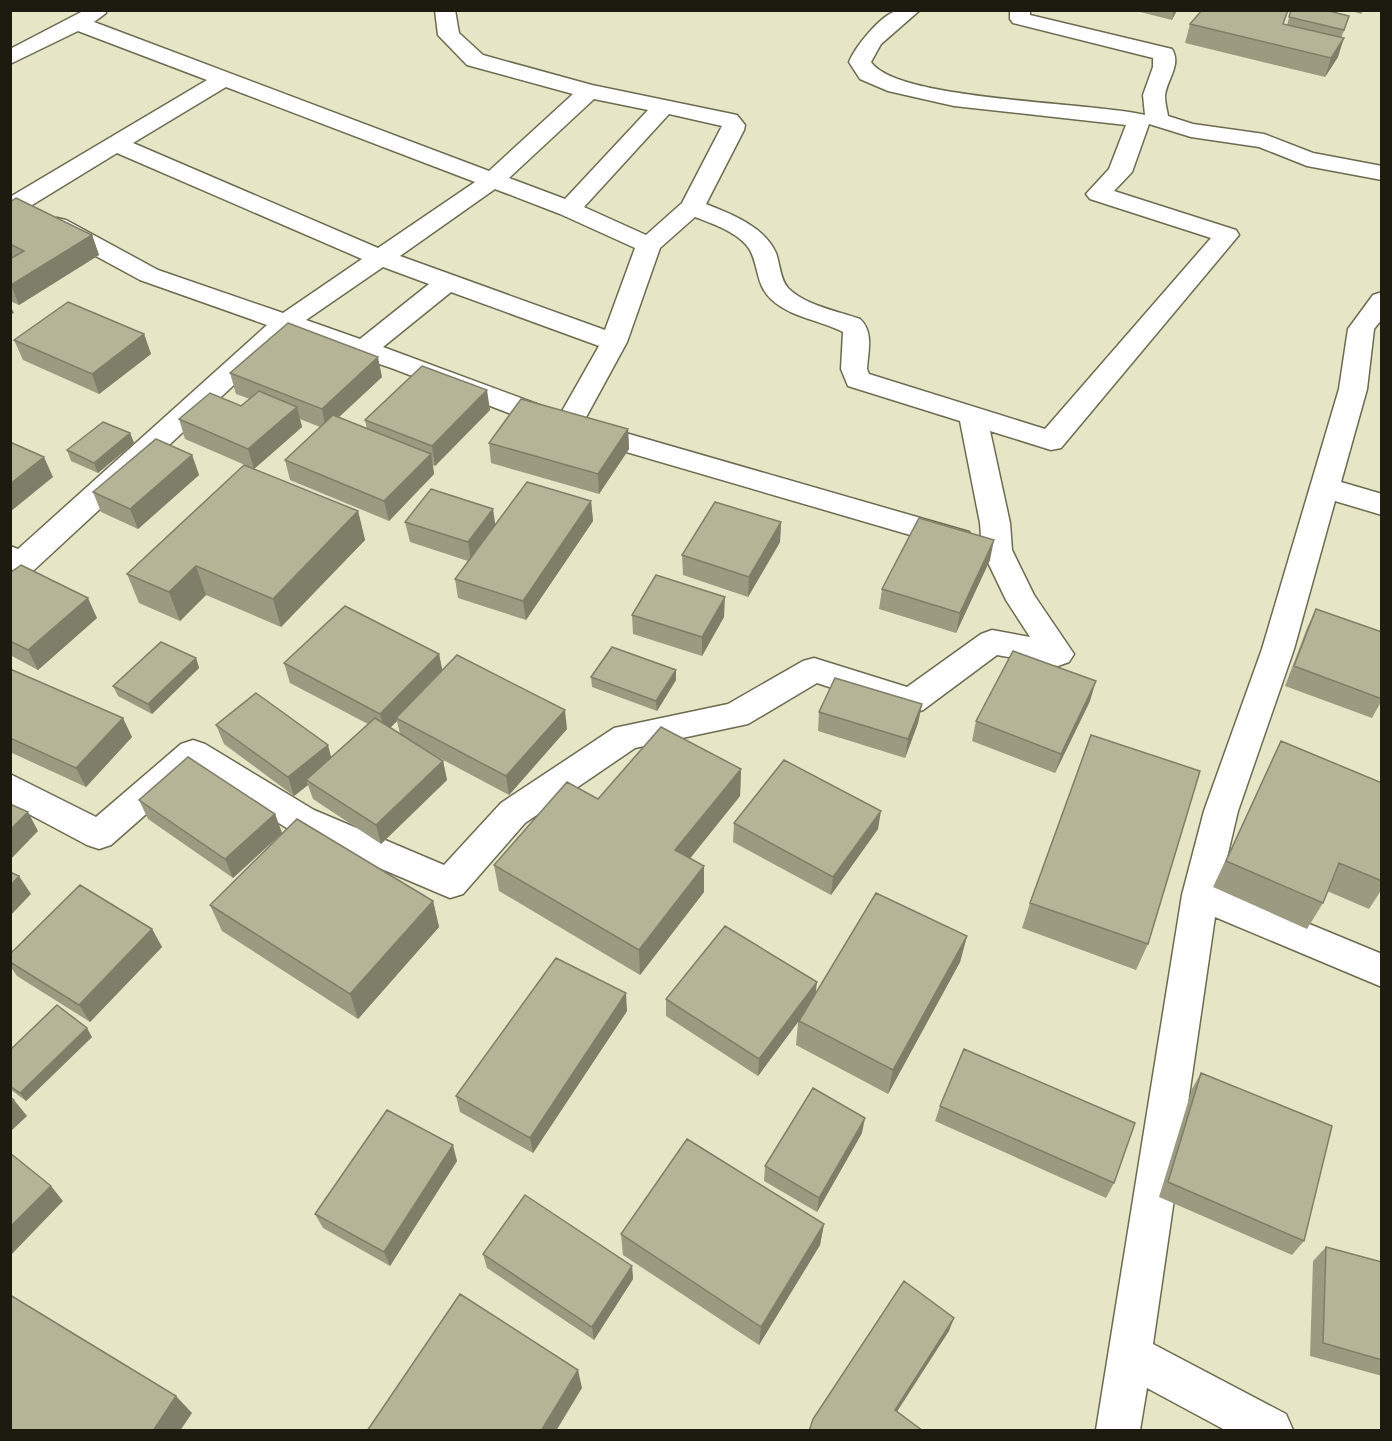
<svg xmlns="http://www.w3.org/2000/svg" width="1392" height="1441" font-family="'IBM Plex Sans',sans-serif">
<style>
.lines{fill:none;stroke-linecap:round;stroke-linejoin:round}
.street-casing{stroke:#6c6b50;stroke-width:3}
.street{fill:#fff;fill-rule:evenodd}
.wall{fill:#9c9b81;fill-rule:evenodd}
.shaded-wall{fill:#7f7e69}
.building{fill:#b5b496;stroke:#7f7e69;stroke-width:1.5}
</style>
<rect width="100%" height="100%" fill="#e6e5c6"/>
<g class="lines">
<g class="street-casing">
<path id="street" d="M85,10h20l1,3 -12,9 395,149 84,-77 -106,-29 -29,-30 -3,-25h20l4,23 24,22 109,30 145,30 8,10 -1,5 -38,74c25,10 58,22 70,49 4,11 4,26 12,35 18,18 50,23 72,31 14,13 8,32 7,50l2,5 176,55 166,-191 -121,-39 -4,-5 23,-25 17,-44 -172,-19 -66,-15 -28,-12 -11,-17c6,-15 31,-46 47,-51 7,-3 17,-1 24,-1l-39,34 -10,18c26,39 222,40 274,53l-2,-20 10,-28v-9l-140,-35 -3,-4v-9h20v5l142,34c10,16 -6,32 -7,47 0,7 2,14 3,20l25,8 71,10 49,19 69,13v14l-75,-14 -48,-19 -68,-10 -42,-13 -17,48 -18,19 122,39 3,5 -178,213 -10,2 -61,-19 20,92 2,27 22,45 40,59 -5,8 -11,4 -61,-11 -74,55 -12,4 -94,-31 -69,41 -113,24 -110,75 -62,71 -13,4 -160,-68 -95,-59 -84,74 -12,4 -12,-4 -77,-41v-30l86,43 85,-73 12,-4 12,4 109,66 130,55 57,-62 113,-75 114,-24 75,-43 11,-3 93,29 74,-53 11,-4 38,7 -24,-37 -24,-50 -2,-27 -20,-102 -112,-35 -7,-17 2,-37c-23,-12 -51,-14 -71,-32 -16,-14 -13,-33 -22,-50 -10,-17 -37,-26 -55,-33l-35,31 -33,94 -43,79 385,111 4,7 -4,7 -11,3 -400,-117 -164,-63 -104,-36 -256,237 -11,3 -13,-4v-23l8,3 249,-224 -127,-45 -92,-50 -3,-5 3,-5 9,-2 9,2 92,50 125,43 79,-54 -245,-106 -98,60 -9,2v-18l197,-117 -129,-49 -68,33v-15zM226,87l249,95 -97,66 -245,-105zM594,99l54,11 -83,89 -56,-21zM669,114l53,12 -40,77 -36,32 -62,-28zM495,189l65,25 75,34 -30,82 -205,-74zM383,267l46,17 -69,55 -54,-19zM451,292l148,54 -38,67 -178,-66z
M1382,292v27l-8,10 -7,60 -26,93 41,12v21l-47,-14 -41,148 -56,162 -18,76 162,67v33l-167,-70 -62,427 133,70 7,16h-68l-78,-42 -7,42h-44l86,-535 22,-84 58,-162 77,-260 9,-60 25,-34z"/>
</g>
<use href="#street" class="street"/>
</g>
<path class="wall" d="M1132,10h45l-5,10z
M1291,10l55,16 -5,12 -3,19 -13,20 -140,-34 5,-19 97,1z
M1348,10h16l-3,4z
M10,202l82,33 7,20 -80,50 -9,-4z
M144,334l7,20 -52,40 -76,-34 -9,-20z
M230,373l152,4 -43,40 28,12 -2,-9 125,-10 -55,56 -2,-1 1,9 -45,47 -99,-41 -5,-20 35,-33 -20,-8 2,8 -48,42 104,42 7,29 -84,87 -75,-32 -26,26 -41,-18 -12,-29 125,-106 -67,-29 -6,-20 62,-13 9,-7 -14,-5z
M628,429l1,20 -30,45 -108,-31 -2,-20z
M130,433l4,10 -36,30 -27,-12 -4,-11z
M192,455l7,20 -61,54 -37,-17 -8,-20z
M591,501l2,20 -67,99 -68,-22 -3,-19 13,-18 -58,-19 -5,-20 90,2z
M781,522l-1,20 -32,55 -65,-22 -1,-20z
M990,560l-34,73 -77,-24 3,-20z
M10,573l87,45 -59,52 -28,-15z
M1316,609l66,23v68l-10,18 -87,-32 22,-58z
M632,615l92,2 -22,39 -69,-22z
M439,654l3,16 125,59 -58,66 -75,-40 9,6 4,19 -66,64 -68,-45 -5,-14 -14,11 -70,-52 -8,-19 115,33 37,-34 -78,-41 -6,-20zM397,721l3,13 -10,-6z
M196,658l3,10 -47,46 -34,-18 -5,-10z
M10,669l122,68 -46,50 -76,-35z
M676,670v10l-19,31 -65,-24 -1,-10z
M1090,701l-35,72 -83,-32 4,-20z
M922,704l-4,19 -13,35 -87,-27 1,-19z
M1281,741l101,42v106l-13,20 -42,-18 -4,12 -16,26 -94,-42z
M741,769l-1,27 -50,62 14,34 -64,83 -141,-84 -5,-26 104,-66z
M139,800l136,14 7,19 -49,45 -85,-59z
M734,823l144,6 -47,66 -98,-53z
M433,901l6,26 -81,92 -136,-88 -12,-26z
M1030,903l118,41 -12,26 -114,-42z
M152,929l10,18 -72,75 -73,-46 -7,-10v-12z
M967,936l-7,26 -72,132 -92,-49 2,-23 -40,54 -92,-60v-17l150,-7z
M627,1011l-94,142 -73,-41 -4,-16z
M92,1037l-66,64 -16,-12v-39z
M1201,1073l103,168 -12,14 -133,-58 33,-108z
M940,1106l174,77 -8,15 -171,-77z
M862,1133l-45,79 -53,-31 1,-15z
M457,1161l-67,105 -67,-38 -8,-14z
M824,1224l-4,21 -61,100 -136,-90 -2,-21z
M1326,1247l56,15v114l-72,-20 3,-95z
M483,1254l149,12 1,13 -39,61 -107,-72z"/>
<path class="shaded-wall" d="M1174,10h3l-5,10z
M1344,38l-6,19 -13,20 6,-19z
M92,235l7,20 -80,50 -8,-20z
M10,305l4,8 -4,2z
M144,334l7,20 -52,40 -7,-20z
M378,357l4,20 -56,52 -4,-20z
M487,390l3,20 -55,56 -3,-20z
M297,407l5,20 -48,42 -6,-20z
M628,429l1,20 -30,45 -1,-20z
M130,433l4,10 -36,30 -4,-10z
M431,454l3,20 -45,47 -5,-20z
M192,455l7,20 -61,54 -8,-20z
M44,457l9,20 -43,35v-28z
M591,501l2,20 -67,99 -3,-19z
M493,509l3,20 -25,33 -3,-20z
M358,511l7,29 -84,87 -8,-28z
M781,522l-1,20 -32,55 1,-20z
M994,540l-4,20 -34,73 4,-20z
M196,566l10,29 -26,26 -11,-29z
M725,597l-1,20 -22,39v-19z
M88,598l9,20 -59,52 -10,-20z
M439,654l4,19 -47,45 1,3 -12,12 -5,-19z
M196,658l3,10 -47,46 -4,-10z
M676,670v10l-19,31 -1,-10z
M1096,681l-6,20 -35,72 6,-19z
M922,704l-4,19 -13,35 3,-19z
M565,710l2,19 -58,66 -3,-19z
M123,718l9,19 -46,50 -10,-19z
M328,745l5,19 -27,16 2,5 -14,11 -6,-19z
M443,761l4,19 -66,64 -5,-19z
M741,769l-1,27 -64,80 -1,-26z
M881,811l-3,18 -47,66 2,-18z
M28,812l10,19 -28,29v-30z
M275,814l7,19 -49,45 -8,-19z
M704,866v26l-64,83 -1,-25z
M19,876l12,18 -21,22v-30z
M433,901l6,26 -81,92 -8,-25z
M152,929l10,18 -72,75 -11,-17z
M967,936l-7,26 -72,132 5,-24z
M817,982l-2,17 -57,77 1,-17z
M626,993l1,18 -94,142 -3,-15z
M87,1028l5,9 -66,64 -6,-8z
M14,1100l13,16 -17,16v-28z
M865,1118l-3,15 -45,79 2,-14z
M453,1145l4,16 -67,105 -6,-14z
M51,1186l12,15 -53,55v-29z
M824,1224l-4,21 -61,100 2,-18z
M632,1266l1,13 -39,61 -2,-13z
M954,1318l-5,13 -58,90 4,-11z
M578,1370l4,18 -26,43h-15z
M176,1396l16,17 -12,18h-27z"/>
<path class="building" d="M1202,10h86l-5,14 61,14 -13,20 -141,-34z
M1291,10h34l24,6 -5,14 -55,-13z
M16,198l76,37 -81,50 -1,-26 14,-8 -14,-7v-42z
M68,302l76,32 -52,40 -78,-34z
M288,323l90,34 -56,52 -92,-36z
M422,366l65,24 -55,56 -67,-26z
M259,391l38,16 -49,42 -69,-30 31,-26 31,13z
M521,399l107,30 -30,45 -109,-31z
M333,415l98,39 -47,47 -99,-41z
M103,422l27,11 -36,30 -27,-13z
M156,439l36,16 -62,54 -37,-17z
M10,442l34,15 -34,27z
M244,465l114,46 -85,88 -77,-33 -27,26 -42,-18z
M527,482l64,19 -68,100 -68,-22z
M431,489l62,20 -25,33 -63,-20z
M715,502l66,20 -32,55 -67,-22z
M919,518l75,22 -34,73 -78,-24z
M21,565l67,33 -60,52 -18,-9v-68z
M656,575l69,22 -23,40 -70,-22z
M345,606l94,48 -59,60 -96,-51z
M1316,609l66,23v67l-88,-33z
M161,642l35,16 -48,46 -35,-18z
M612,647l64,23 -20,31 -65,-24z
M1013,651l83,30 -35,73 -85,-33z
M457,655l108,55 -59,66 -110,-58z
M10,669l113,49 -47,50 -66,-30z
M835,678l87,26 -14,35 -89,-27z
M256,693l72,52 -40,32 -72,-52z
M375,718l68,43 -67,64 -70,-45z
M661,727l80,42 -66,81 29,16 -65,84 -145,-85 73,-83 31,17z
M1091,735l109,36 -52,173 -118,-41z
M1281,741l101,42v98l-43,-18 -16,40 -97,-42z
M188,757l87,57 -50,45 -86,-59z
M784,760l97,51 -48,66 -99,-54z
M10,804l18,8 -18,18z
M297,819l136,82 -83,93 -140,-89z
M10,872l9,4 -9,10z
M80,885l72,44 -73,76 -69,-43v-8z
M876,893l91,43 -74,134 -94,-49z
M725,926l92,56 -58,77 -93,-60z
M556,958l70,35 -96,145 -74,-42z
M57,1005l30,23 -67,65 -10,-7v-36z
M964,1049l171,74 -21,60 -174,-77z
M1201,1073l131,53 -28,115 -136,-59z
M813,1088l52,30 -46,80 -54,-32z
M10,1097l4,3 -4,4z
M387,1110l66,35 -69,107 -69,-38z
M687,1139l137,85 -63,103 -140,-93z
M10,1153l41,33 -41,41z
M525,1195l107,71 -40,61 -109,-73z
M1326,1247l56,15v98l-59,-17z
M904,1281l50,37 -59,92 28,21h-114l4,-12z
M460,1294l118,76 -37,61h-174z
M10,1295l166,101 -23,35h-143z"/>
<rect width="1392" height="1441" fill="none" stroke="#1c1b10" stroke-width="24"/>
</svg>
